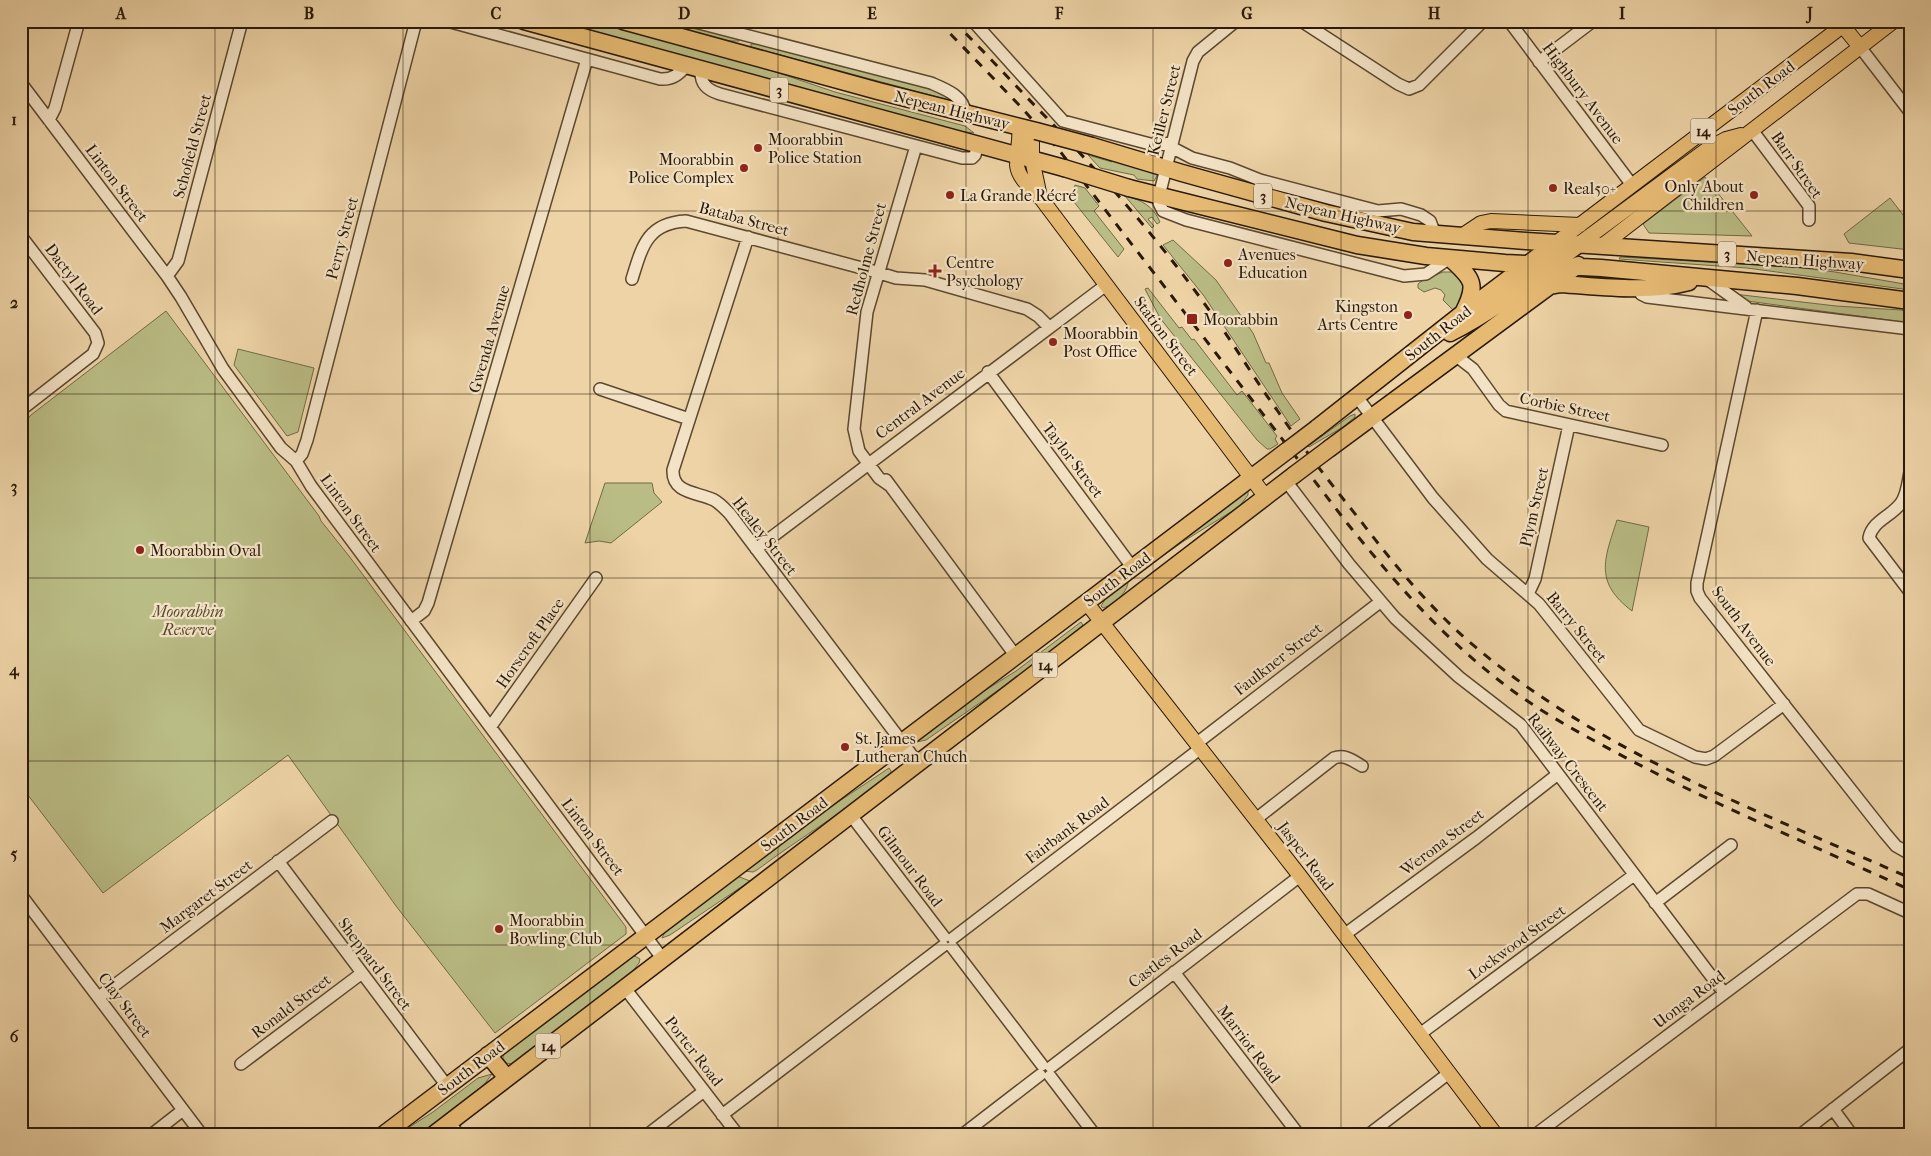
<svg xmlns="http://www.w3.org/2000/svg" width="1931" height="1156" font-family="'IM FELL French Canon',serif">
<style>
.green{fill:#babc85;stroke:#726a46}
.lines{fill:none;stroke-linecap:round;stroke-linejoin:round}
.minor-casing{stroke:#5b482f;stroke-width:14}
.major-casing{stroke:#2a1907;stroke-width:16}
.highway-casing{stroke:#2a1907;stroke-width:19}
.minor{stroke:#f3e2c5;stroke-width:11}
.major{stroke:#e6ba73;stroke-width:14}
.highway{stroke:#e6ba73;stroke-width:16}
.rail{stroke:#2a1907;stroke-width:3;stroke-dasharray:9 9;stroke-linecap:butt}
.highway-bridge-casing{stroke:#2a1907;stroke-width:19;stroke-linecap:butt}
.highway-bridge{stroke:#e6ba73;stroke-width:16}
.grid{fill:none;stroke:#2a1907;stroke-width:1;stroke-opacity:0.55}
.poi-dot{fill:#8f2418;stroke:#f3e2c5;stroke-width:2}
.labels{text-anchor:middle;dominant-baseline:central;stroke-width:4.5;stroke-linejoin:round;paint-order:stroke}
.shield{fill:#f3e2c5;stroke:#665540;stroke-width:1}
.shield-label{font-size:15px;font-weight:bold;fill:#2a1907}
.street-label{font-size:16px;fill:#2a1907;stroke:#f3e2c5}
.poi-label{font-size:16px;fill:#2a1907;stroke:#f3e2c5;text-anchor:start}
.park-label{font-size:16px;font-style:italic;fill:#554a2d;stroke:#f3e2c5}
.neatline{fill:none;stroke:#2a1907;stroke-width:2}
.grid-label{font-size:16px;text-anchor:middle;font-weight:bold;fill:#2a1907}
</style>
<rect width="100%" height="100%" fill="#edd3a6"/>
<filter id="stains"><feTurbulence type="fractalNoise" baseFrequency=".004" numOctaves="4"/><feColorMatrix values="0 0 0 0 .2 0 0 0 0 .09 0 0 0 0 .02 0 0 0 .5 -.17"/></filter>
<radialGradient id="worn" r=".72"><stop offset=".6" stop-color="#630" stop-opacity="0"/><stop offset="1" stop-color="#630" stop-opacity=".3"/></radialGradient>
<path class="green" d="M556,21h36l160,43 83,28 130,34 9,7 -15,-2z
M655,21h19l65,18v2h-12z
M751,44h7l86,23 79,16 37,20 -209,-56z
M1088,155l24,7 1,-1 45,13 -4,7 -17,-2 -3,-4 -34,-7z
M1705,177l47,59 -103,-3 -6,-9z
M1075,185l10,3 14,18 -5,5 30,38 -6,8 -44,-55 -2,-10z
M1125,196c17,4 28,10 35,26l-3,2 -5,-7 -4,2 6,7 -2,2z
M1890,198l20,26v26l-61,-7 -5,-9z
M1173,240l43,40 37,53 13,30h3l13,30 18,26 -9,7 -87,-130 -41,-51z
M1620,257l175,10 40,5 75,13v5l-163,-22 -128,-9z
M1443,272h10l13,13 -5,18 -7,8 -11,-11 2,-5 -4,-5 -6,-2 -11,4 -6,-4v-4l5,-4z
M1148,288l31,40 3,-1 10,13 2,-1 43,56 5,-4 35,45 -2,3 3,5 -8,5h-3l-10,-9 -97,-122 -15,-29z
M1734,294l102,12 65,4 9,3v10l-163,-22z
M166,311l153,205 2,5 28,35 277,371v7l-131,99 -99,-127 -108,-151 -185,138 -82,-107v-360l10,-11z
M238,349l76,19 -16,64 -11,4 -53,-71z
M1355,414v3l-12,10 -34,20 -1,-1 42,-30z
M605,483h47l2,10 8,9 -51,41 -12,-2 -14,2z
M1245,491h3v4l-9,12 -55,34 -40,28z
M1617,520l32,7 -17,84c-38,-29 -28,-51 -15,-91z
M1128,580c1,12 -14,24 -25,28l-2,-2 6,-10z
M1081,622l2,3 -54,44 -103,71 -9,2 10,-11 30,-23 59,-37z
M889,768l2,3v3c-42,35 -90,63 -134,96l-4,2 -9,-1 58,-45z
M737,876l13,5 -80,54 -8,3 3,-6z
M633,955l7,4 -1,4 -7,9 -120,92 -6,-1 -3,-5v-5z
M492,1074l-9,12 -62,49h-24l36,-23 45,-34z"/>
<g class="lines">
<g class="minor-casing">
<path id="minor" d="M447,21l213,58c13,1 19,-5 27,-14
M691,21l240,62c14,6 33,13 34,30
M973,21l90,100 91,24 18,-2
M1236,21l-38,31 -5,9 -34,135v7l4,8 23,9 218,56 22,-2 24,-16
M1301,21l97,63 11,5 10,-4 64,-64
M1509,21l123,164
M1860,47l50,65
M1539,62l54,-41
M701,69c-1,15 6,21 19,25l242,64h10l3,-3 3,-10
M21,83l146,193 14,21 42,72 58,79 15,13 15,25 351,472
M49,120l6,-12 24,-87
M1752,130l57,76v14
M1171,147l21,11 38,10 30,12 118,31 23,-2 20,6 9,6 5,13
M21,236l74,97 3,10 -5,11 -72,56
M748,237l-75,233c-1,24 25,22 41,30 7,4 11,9 16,14l187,248
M167,276l11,-15 64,-240
M632,279c10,-32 15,-56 54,-58l187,50 23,7 29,2 102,29 11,7 11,11
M1707,279l39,28
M1639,289l2,5 6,3 263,32
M1757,310l-60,273v8l3,7 185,235 11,13 14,8
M1455,355l18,14 26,36 7,6 156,34
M988,372l144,195
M600,389l89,30
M1357,397l76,101 54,61 52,45 100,126 56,27 11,2 8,-3 70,-52
M296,461l6,-7 5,-14 109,-419
M1910,472c-2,10 -3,23 -9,31 -9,13 -29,18 -32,35l41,54
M886,480l129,175
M1286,481l63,83 46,54 64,59 62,48 203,268
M889,485l-10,-7 -20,-27 -5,-22 13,-117 49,-166
M756,549l350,-264
M1528,594l7,-15 34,-154
M411,621l13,-10 4,-8 159,-544
M491,726l105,-148
M1197,743l183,-141
M850,814l94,123
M1256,819l78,-61c11,-4 19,3 28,8
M278,861l169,225
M21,895l181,240
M1655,903l76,-58
M1344,935l132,-97 82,-64
M953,938l248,-190
M952,947l90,118
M1174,972l125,163
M624,987l114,148
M99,997l233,-176
M1420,1034l214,-159
M241,1064l121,-91
M1051,1067l249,-191
M1050,1076l45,59
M1833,1109l19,26
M722,1115l221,-169
M449,1122l10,13
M151,1135l32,-25
M647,1135l57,-44
M962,1135l78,-60
M1368,1135l81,-62
M1535,1135l322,-241h11l42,19
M1800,1135l110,-86"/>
</g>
<g class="major-casing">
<path id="major" d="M1843,26l17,21
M1020,127l-3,38c1,13 14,23 23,32l225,299
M1032,130v29l8,38
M1463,235l18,-12 10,-2 89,4
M1556,243l293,-222
M1579,244l130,-96 17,-9 15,-4
M1603,245l291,-224
M1086,602l214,274 196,259"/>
</g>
<g class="highway-casing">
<path id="highway" d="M524,21l540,147
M623,21l255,70 158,40
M1092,146l90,27 144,40 87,19 113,9 325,21 59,8
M1129,188l228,57 69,11 79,7 96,5 196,18 113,15
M1451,259c22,20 27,25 12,54
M1550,286l11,-2c44,3 85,9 128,-2
M1450,333c47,-23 87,-58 129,-89
M1317,428l146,-115 93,-70
M1330,448l248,-183
M488,1055l19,23
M383,1135l905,-685
M433,1135l861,-660"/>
</g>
<use href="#minor" class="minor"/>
<use href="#major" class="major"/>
<use href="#highway" class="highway"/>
<path class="rail" d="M938,21l83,86 38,43 288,373c46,57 91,109 149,155 41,33 89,58 136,83 90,47 185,86 278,129
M953,21c30,29 58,60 87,90 63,65 122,132 174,206 22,30 41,63 63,93 26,38 54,74 83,110 32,42 66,83 105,118 127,112 292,172 445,240"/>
<g class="highway-bridge-casing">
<path id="highway-bridge" d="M1036,131l56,15
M1064,168l65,20
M1288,450l29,-22
M1294,475l36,-27"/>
</g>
<use href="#highway-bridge" class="highway-bridge"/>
</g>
<path class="grid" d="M215,21v1114M403,21v1114M590,21v1114M778,21v1114M966,21v1114M1153,21v1114M1341,21v1114M1528,21v1114M1716,21v1114M21,211h1889M21,394h1889M21,578h1889M21,761h1889M21,945h1889"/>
<g class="poi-dot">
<circle cx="758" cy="148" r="5"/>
<circle cx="744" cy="168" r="5"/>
<circle cx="1553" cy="188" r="5"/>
<circle cx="950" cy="195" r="5"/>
<circle cx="1754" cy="195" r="5"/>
<circle cx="1228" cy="263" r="5"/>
<path d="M932.5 263.5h5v5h5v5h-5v5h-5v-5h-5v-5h5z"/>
<circle cx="1408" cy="315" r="5"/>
<rect x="1186" y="313" width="12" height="12" rx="2.5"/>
<circle cx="1053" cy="342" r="5"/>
<circle cx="140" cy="550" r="5"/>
<circle cx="845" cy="747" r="5"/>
<circle cx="499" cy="929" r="5"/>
</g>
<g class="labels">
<g class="shield">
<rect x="770" y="77.5" width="18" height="25" rx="4"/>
<rect x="1690.5" y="118.5" width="25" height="25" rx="4"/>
<rect x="1254" y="183.5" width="18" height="25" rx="4"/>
<rect x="1718" y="241.5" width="18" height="25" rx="4"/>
<rect x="1032.5" y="652.5" width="25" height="25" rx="4"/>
<rect x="535.5" y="1033.5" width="25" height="25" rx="4"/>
</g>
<g class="shield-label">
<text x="779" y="90">3</text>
<text x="1703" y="131">14</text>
<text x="1263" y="196">3</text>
<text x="1727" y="254">3</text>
<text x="1045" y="665">14</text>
<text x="548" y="1046">14</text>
</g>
<g class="street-label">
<text transform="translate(1761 88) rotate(-37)">South Road</text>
<text transform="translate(1583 93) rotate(53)">Highbury Avenue</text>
<text transform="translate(952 110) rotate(14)">Nepean Highway</text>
<text transform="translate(1164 110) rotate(-76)">Keiller Street</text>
<text transform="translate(192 146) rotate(-75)">Schofield Street</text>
<text transform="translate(1797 165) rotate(55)">Barr Street</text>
<text transform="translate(117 183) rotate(53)">Linton Street</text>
<text transform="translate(1343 215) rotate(13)">Nepean Highway</text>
<text transform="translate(744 219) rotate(15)">Bataba Street</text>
<text transform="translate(342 238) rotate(-75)">Perry Street</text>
<text transform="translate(866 259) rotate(-75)">Redholme Street</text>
<text transform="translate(1805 260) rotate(4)">Nepean Highway</text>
<text transform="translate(74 279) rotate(53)">Dactyl Road</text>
<text transform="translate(1438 333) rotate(-38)">South Road</text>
<text transform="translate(1166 336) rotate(53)">Station Street</text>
<text transform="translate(489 339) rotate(-74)">Gwenda Avenue</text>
<text transform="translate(920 403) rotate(-37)">Central Avenue</text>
<text transform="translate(1565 407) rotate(12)">Corbie Street</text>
<text transform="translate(1073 460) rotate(53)">Taylor Street</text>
<text transform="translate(1534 507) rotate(-77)">Plym Street</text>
<text transform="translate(351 513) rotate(54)">Linton Street</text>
<text transform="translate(765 536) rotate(52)">Healey Street</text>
<text transform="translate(1117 579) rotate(-37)">South Road</text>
<text transform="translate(1744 626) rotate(53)">South Avenue</text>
<text transform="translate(1577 627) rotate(51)">Barry Street</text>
<text transform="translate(530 643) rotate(-55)">Horscroft Place</text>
<text transform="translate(1278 659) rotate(-38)">Faulkner Street</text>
<text transform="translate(1568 762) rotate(52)">Railway Crescent</text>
<text transform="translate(794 824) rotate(-37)">South Road</text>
<text transform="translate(1067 830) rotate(-37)">Fairbank Road</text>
<text transform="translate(593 837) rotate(53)">Linton Street</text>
<text transform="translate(1442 842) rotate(-37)">Werona Street</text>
<text transform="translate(1306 856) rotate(53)">Jasper Road</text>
<text transform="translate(910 866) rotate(53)">Gilmour Road</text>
<text transform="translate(206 896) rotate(-37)">Margaret Street</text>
<text transform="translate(1517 942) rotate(-36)">Lockwood Street</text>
<text transform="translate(1165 958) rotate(-37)">Castles Road</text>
<text transform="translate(375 964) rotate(53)">Sheppard Street</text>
<text transform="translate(1689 999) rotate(-37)">Uonga Road</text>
<text transform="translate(125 1005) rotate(53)">Clay Street</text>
<text transform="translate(291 1006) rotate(-37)">Ronald Street</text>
<text transform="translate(1249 1044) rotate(53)">Marriot Road</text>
<text transform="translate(694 1051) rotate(52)">Porter Road</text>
<text transform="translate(471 1068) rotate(-37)">South Road</text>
</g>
<g class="poi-label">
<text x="768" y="139">Moorabbin<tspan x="768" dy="18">Police Station</tspan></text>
<text x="734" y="159" text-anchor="end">Moorabbin<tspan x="734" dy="18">Police Complex</tspan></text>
<text x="1744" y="186" text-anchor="end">Only About<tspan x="1744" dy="18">Children</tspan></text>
<text x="1563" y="188">Real50+</text>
<text x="960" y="195">La Grande Récré</text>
<text x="1238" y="254">Avenues<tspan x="1238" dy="18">Education</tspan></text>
<text x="946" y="262">Centre<tspan x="946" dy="18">Psychology</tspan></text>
<text x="1398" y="306" text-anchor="end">Kingston<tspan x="1398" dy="18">Arts Centre</tspan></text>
<text x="1203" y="319">Moorabbin</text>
<text x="1063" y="333">Moorabbin<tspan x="1063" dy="18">Post Office</tspan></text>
<text x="150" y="550">Moorabbin Oval</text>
<text x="855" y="738">St. James<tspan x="855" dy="18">Lutheran Chuch</tspan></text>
<text x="509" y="920">Moorabbin<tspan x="509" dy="18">Bowling Club</tspan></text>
</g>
<g class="park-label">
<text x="188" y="611">Moorabbin<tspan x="188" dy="18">Reserve</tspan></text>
</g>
</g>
<rect width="1931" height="1156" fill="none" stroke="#edd3a6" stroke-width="55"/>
<rect x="28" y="28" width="1876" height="1100" class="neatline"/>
<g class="grid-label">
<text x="121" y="19">A</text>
<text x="309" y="19">B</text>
<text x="496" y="19">C</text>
<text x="684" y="19">D</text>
<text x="872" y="19">E</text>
<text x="1059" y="19">F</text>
<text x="1247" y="19">G</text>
<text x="1434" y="19">H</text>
<text x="1622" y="19">I</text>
<text x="1810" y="19">J</text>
<text x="14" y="125">1</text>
<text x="14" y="308">2</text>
<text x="14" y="492">3</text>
<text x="14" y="675">4</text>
<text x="14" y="859">5</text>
<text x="14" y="1042">6</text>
</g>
<rect width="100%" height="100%" filter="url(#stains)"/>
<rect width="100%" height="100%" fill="url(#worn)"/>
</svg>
